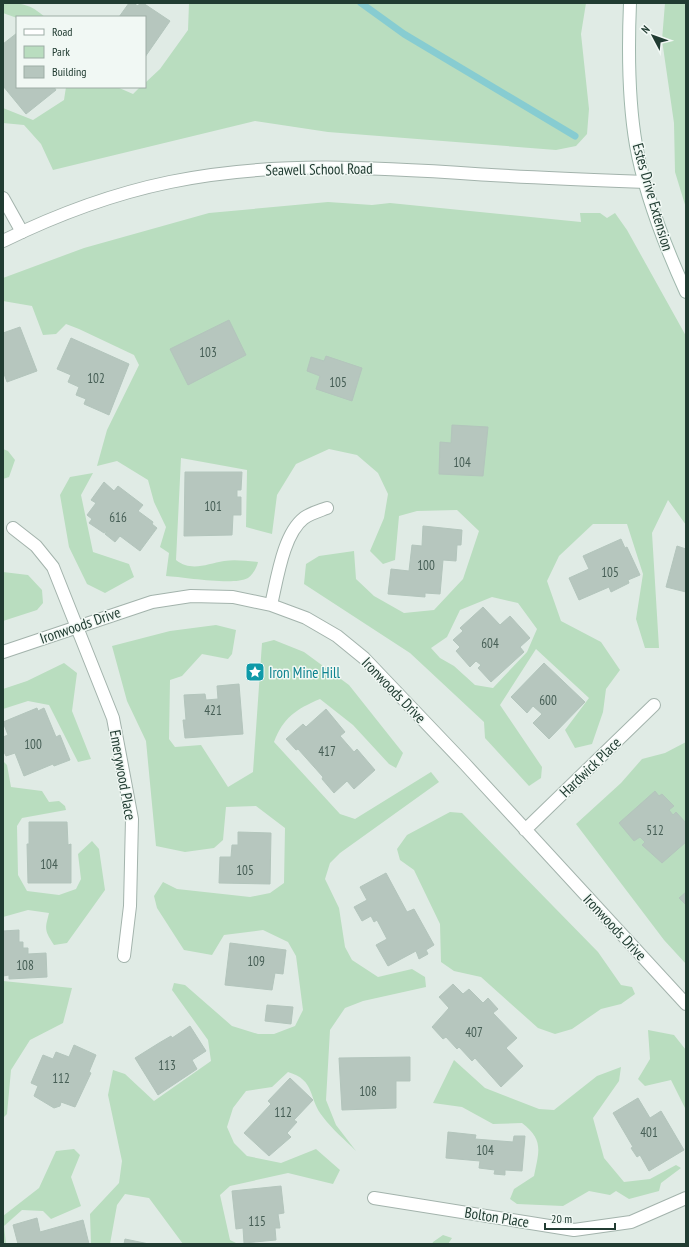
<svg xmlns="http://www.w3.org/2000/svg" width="689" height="1247" font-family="'PT Sans Narrow',sans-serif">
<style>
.green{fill:#b9ddbf;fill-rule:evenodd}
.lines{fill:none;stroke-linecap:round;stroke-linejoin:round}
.stream{stroke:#87ccd1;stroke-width:7}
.building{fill:#b6c6be;stroke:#b3c5bc}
.minor-casing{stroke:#a3b3ac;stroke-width:14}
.tertiary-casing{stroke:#a3b3ac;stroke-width:14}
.secondary-casing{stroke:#9fb7ac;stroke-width:14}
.minor{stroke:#fff;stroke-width:12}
.tertiary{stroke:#fff;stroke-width:12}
.secondary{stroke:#fff;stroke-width:12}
.labels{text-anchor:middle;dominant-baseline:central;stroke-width:3;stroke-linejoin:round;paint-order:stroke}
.number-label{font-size:13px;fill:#465e55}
.street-label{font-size:15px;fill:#213c32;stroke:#f1f8f4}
.culture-label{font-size:15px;fill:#0d838f;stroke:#f1f8f4;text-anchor:start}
</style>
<rect width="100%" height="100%" fill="#e0ebe5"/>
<path class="green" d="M3,3c19,0 27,1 42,14l-28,1 -14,-5z
M189,3h397l-5,31 8,75 -2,25 -11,12 -20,4 -228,-18 -73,-11 -202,49 -12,-26 -17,-19 -21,-2v-15l30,12 31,-20 2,-13h51l16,7 7,-7h5v-4l15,-14 28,-39z
M665,3h21v205l-11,-36 -1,-49 -12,-83z
M328,202l44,3 18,-2 191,19 -1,-9h20l7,5 8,-5 12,17 59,106v189l-18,-25 -16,33 7,115h-14l-9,-29 7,-45 -16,-50h-34l-34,32 -12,25 14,40 40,21 19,28 -14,19 -3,23 -11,32 -17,4 -10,-18 24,-32 -53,-49 -36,56 42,62 -1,11 -12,8 -44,-48 -1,-16 -74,-69 -106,-69 2,-20 13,-8 35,-5 2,28 18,17 30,17 30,-3 29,-31 16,-48 -22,-21 -40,1 -18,5 -4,44 -12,4 -13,-13 14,-33 4,-24 -10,-21 -21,-18 -28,-6 -33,15 -19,31 -5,39 -26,-7 1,-57 -66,-12 -5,102c15,12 31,4 48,1 11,-2 23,0 34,1 -1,5 -5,13 -10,16 -14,8 -64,-1 -82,-2l3,-23 -9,-6 6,-20 -12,-25 -6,-22 -31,-19 -20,5 10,-36 32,-65 -5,-10 -55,-26 -13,-5 -10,10 -13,1 -11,-29 -29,-5v-23l81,-30 125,-35zM492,597l26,6 19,26 -10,23 -34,36 -18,-3 -21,-19 -14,-8 -9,-10 16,-11 13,-27z
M3,449l5,2 7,9 -6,17 -6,2z
M93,473l-12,22 12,57 36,12 5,13 -29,16 -18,-9 -18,-37 -9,-52 10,-18z
M3,572l25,3 14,15 1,13 -6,7 -34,11z
M216,625l20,5 -4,24 -4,5 -26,-5 -20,22 -12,4 -1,59 6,8 26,-2 27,42 25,-15 9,-129 12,-3 30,12 45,33 54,68 -7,15 -7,-4 -36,-39 -33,-26c-24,10 -37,19 -46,43l66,72 15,5 76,-47 8,10 -99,71 -10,10 -5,16 14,29 6,39 7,13 26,17 34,-8 13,8 1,10 -63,14 -18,7 -15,22 -4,70 10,25 20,26c-11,-11 -24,-22 -33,-34 -15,-18 -7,-37 -35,-45l-16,15 -26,4 -13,17 -6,19 7,16 13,13 34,7 35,-14 24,21 -7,14 -45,-11 -58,13 -10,9 10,45 8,4h-55l-34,-46 -24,-4 -8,11 -7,39h-19l-1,-30 29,-31 3,-22 -14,-66 5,-25 12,4 29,27 57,-40 -3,-21 -36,-50 2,-7 11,2 47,41 26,8h16l21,-8 8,-16 -7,-54 -8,-14 -25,-12 -39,5 -12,20 -28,-5 -27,-42 -3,-12 9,-14 14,7 73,8 20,-4 14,-10 1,-55 -29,-22 -30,1 -3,33 -9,8 -29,4 -29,-6 -10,-105 -19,-40 -15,-55 58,-15z
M64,663l13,10 -5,38 19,48 -13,3 -29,-57 -21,-4 -25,8v-20l24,-8z
M686,742v222l-22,-24 -88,-116 45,-41 21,-24 23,-6z
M3,761l4,4 4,22 31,4 7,11 10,-1 6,5 1,4 -44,8 -5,8 1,49 9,16 32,4 17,-6 5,-10 -3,-25 14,-13 7,8 6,41 -38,53 -13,2c-10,-15 -9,-16 -5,-32l-21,-3 -25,7z
M450,812l12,1 136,139 23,33 11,2 3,7 -14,10 -20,5 -29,20 -17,5 -17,-6 -57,-51 -27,-6 -13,-9 -1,-38 -26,-54 -14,-10 -3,-11 10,-14z
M3,981l69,7 -9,35 -33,17 -19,30 -4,44 -4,4z
M648,1030l26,5 12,15v60l-15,-30 -26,6 -7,-7 12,-20z
M454,1060l31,28 54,21 15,1 43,-34 24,-9 -2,14 -26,37 11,40 20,24 26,-3 26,-14 5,3 -20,15 -2,8 -30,8 -13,-8 -6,4 -21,-4 -26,15 -46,-2 -7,-5 4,-10 20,-13c5,-25 10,-36 -12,-53l-29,1 -31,-17 -29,-4z
M74,1149l6,6 -9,22 10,29 -30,13 -8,-8 -21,-1 -18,16 2,18h-3v-28l36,-28 17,-37z
M443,1235l9,3 -4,6h-16l1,-2z"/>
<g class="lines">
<path class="stream" d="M361,3l43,31 171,102"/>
</g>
<path class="building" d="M129,3h4l5,3 2,-3h3l27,18 -25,36v-40h-26z
M17,33v54h37l2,3 -30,24 -23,-28v-42z
M229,320l17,35 -58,30 -18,-36z
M20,327l17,44 -30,11 -4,-11v-38z
M71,338l58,26 -20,51 -25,-11 2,-5 -10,-4 3,-8 -11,-5 3,-7 -14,-6z
M326,356l36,12 -10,33 -36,-12 4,-13 -13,-5 4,-14 13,4z
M452,425l36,2 -5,49 -44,-2 1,-32 11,1z
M185,472h57l-1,18h-4v7h4v18h-8l-1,20 -48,1z
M104,482l10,9 4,-5 25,19 -5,6 15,11 -1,2 5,4 -17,23 -20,-15 -5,6 -10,-8 2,-3 -3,2 -15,-10 3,-4 -5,-4 9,-12 -5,-3z
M423,526l39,4 -1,15h-4l-1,16 -13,-1 -3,34 -15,-1v4l-37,-3 3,-25 18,2 3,-26 10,1z
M621,539l4,9 2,-1 13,28 -12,5 1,3 -18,9 -2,-5 -30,13 -10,-22 20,-9 -6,-13z
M677,546l9,3v43l-20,-5z
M483,607l17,18 10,-9 20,22 -10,9 4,5 -33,30 -13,-14 3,-3 -5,-4 -6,6 -14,-16 4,-4 -7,-7 10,-9 -3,-3z
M544,663l41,39 -36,37 -16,-16 9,-9 -9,-8 -6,7 -16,-16z
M239,684l4,50 -58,4 -2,-18h3l-2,-25 21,-1 1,6 12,-1 -1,-13z
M37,708l1,3 6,-3 12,29 4,-2 10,25 -16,6 -1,-2 -29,12 -9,-23 -9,3 -3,-6v-13l5,-2 -5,-13z
M326,709l19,23 -5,4 14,16 3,-3 18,21 -21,19 -7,-8 -13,12 -12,-14 1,-2 -25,-28 -2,1 -10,-11 17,-15 3,3z
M655,791l4,5 3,-2 12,12 -5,4 4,5 3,-3 10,11v19l-24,21 -20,-18 3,-3 -5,-5 -6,4 -15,-18z
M29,822h38l1,23 3,-1v39h-43l-1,-39h2z
M238,832l33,1 -1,51 -51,-1 1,-26h11l1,-12h6z
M386,873l21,39 7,-3 20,36 -8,5 2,4 -9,5 -3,-8 -28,15 -12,-21 11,-6 -10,-19 -3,2 -3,-6 -9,5 -8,-14 13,-7 -7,-13z
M686,892v13l-7,-7z
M19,930v12h4v6h5v6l18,-1 1,24 -38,2v-4l-6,1v-45z
M230,943l56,7 -3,24 -8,-1 -3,17 -47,-5z
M453,984l10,10 6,-5 14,14 5,-5 10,11 -5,4 24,25 -11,10 17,18 -22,21 -26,-29 -3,3 -13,-14 -2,2 -11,-12 -3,2 -11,-12 17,-19 -10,-11z
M267,1005l26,2 -2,17 -26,-3z
M190,1026l16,25 -14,9 5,9 -39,26 -23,-37 24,-15 12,-7 1,2z
M74,1045l22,10 -7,17 2,1 -16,34 -14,-5 -1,4 -6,2 -20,-12 4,-10 -7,-3 12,-28 10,4 3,-7 13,5z
M410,1057v24h-14v27l-54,2 -3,-52z
M290,1078l23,22 -19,20 3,2 -10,11 4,4 -22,19 -25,-23 27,-29 -3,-3z
M638,1098l12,20 11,-7 23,39 -35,21 -9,-16 -3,2 -6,-9 2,-1 -20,-34z
M448,1132l28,3 -1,4 38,3 1,-6h11l-3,35 -17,-1v5l-11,-1 1,-4 -16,-2 1,-7 -34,-3z
M281,1186l3,27 -6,1 2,14h-5l1,12 -32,3 -1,-15 -7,1 -4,-38z
M37,1218l3,14 43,-12 6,24h-71l-5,-19z
M125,1239l24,5h-25z"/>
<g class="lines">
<g class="minor-casing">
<path id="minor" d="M3,198l19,34
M13,528l23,18 17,21 60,151 19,101 -2,87 -6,50
M271,605c6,-25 12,-71 33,-87 7,-5 15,-7 23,-10
M3,652l149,-50 39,-6 42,1 38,8 35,13 31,18 27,22 101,106 221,240
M525,830l129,-125
M374,1198l200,32 57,-8 55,-24"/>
</g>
<g class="tertiary-casing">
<path id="tertiary" d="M3,241c53,-26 109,-47 167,-59 105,-22 214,-14 321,-7 51,3 103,5 154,7"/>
</g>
<g class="secondary-casing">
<path id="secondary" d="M630,3c-2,48 -2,96 6,142 9,51 29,101 50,147"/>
</g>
<use href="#minor" class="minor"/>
<use href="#tertiary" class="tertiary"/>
<use href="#secondary" class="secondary"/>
</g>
<defs>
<g id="sight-square" transform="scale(1)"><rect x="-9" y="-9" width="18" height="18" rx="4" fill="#0f9aa8" stroke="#f1f8f4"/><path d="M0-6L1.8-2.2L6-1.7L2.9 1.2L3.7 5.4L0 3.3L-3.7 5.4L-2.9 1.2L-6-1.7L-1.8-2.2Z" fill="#fff"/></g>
</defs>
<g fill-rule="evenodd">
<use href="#sight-square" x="255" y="672"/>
</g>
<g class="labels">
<g class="number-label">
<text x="208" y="352">103</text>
<text x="96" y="378">102</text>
<text x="338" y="382">105</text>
<text x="462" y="462">104</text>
<text x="213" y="506">101</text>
<text x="118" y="517">616</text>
<text x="426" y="565">100</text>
<text x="610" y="572">105</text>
<text x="490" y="643">604</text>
<text x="548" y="700">600</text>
<text x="213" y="710">421</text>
<text x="33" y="744">100</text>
<text x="327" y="751">417</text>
<text x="655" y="830">512</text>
<text x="49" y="864">104</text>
<text x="245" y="870">105</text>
<text x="256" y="961">109</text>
<text x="25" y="965">108</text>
<text x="474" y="1032">407</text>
<text x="167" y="1065">113</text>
<text x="61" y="1078">112</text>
<text x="368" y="1091">108</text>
<text x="283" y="1112">112</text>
<text x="649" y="1132">401</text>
<text x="485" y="1150">104</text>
<text x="257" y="1221">115</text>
</g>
<g class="street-label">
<text transform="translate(319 169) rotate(-1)">Seawell School Road</text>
<text transform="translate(653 197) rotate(74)">Estes Drive Extension</text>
<text transform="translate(80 625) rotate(-19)">Ironwoods Drive</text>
<text transform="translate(394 690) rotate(46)">Ironwoods Drive</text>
<text transform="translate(590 767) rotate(-44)">Hardwick Place</text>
<text transform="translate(123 775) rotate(80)">Emerywood Place</text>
<text transform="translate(615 927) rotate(47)">Ironwoods Drive</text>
<text transform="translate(497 1217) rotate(9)">Bolton Place</text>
</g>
<g class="culture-label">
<text x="269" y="672">Iron Mine Hill</text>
</g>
</g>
<rect width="689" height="1247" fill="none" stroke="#213c32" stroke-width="8"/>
<rect x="16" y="16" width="130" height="72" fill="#f1f8f4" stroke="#9eada6"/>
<rect x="24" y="29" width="20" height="6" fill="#ffffff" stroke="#9eada6"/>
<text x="52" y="36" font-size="12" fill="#213c32">Road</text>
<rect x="24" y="46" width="20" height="12" fill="#b9ddbf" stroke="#9eada6"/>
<text x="52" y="56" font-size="12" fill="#213c32">Park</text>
<rect x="24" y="66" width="20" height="12" fill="#b6c6be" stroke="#9eada6"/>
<text x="52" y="76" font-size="12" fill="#213c32">Building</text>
<g transform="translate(653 36) rotate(311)" stroke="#f1f8f4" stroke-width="3" paint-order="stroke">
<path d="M0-3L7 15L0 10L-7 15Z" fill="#213c32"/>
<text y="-6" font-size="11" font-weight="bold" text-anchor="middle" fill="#213c32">N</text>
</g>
<path d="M545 1223v6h70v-6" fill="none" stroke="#213c32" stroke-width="2"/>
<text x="551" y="1223" font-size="12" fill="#213c32" stroke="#f1f8f4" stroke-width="3" paint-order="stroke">20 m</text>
</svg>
